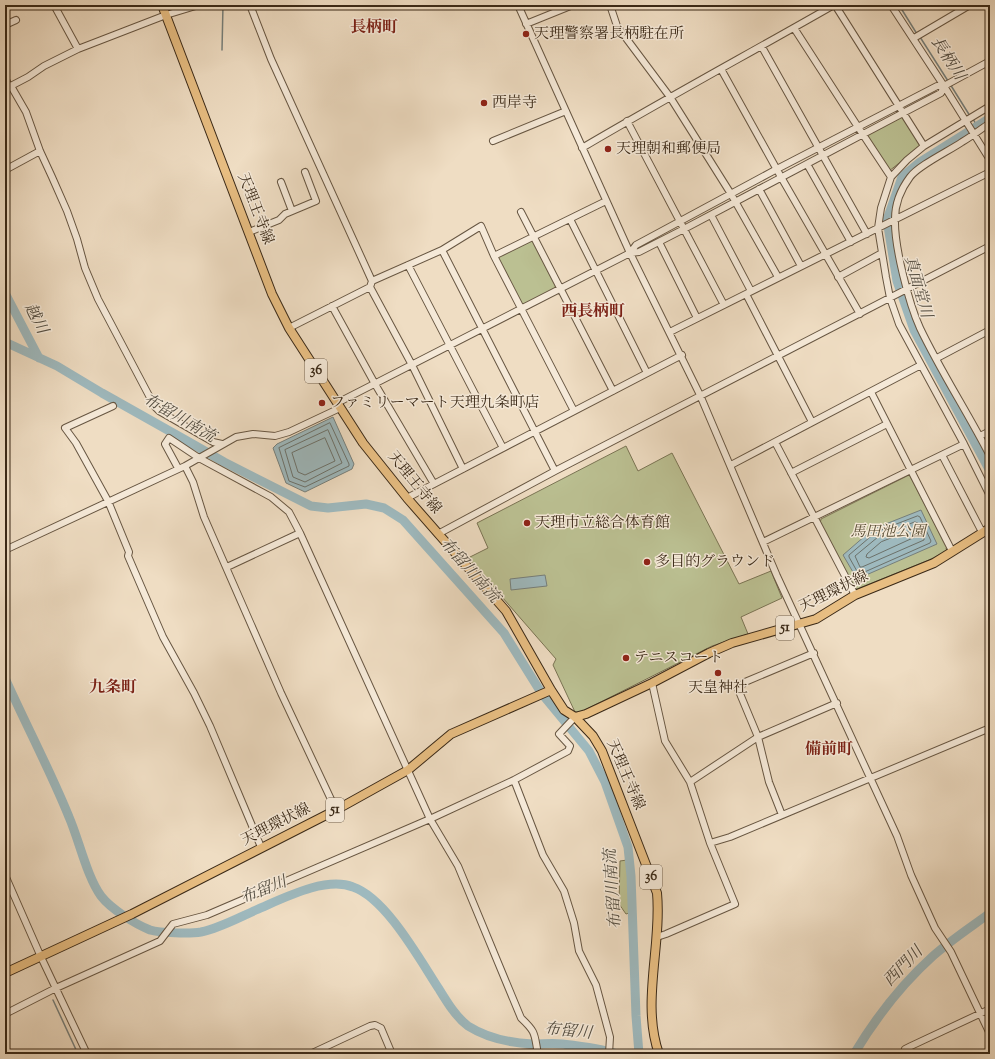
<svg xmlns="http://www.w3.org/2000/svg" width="995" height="1059" font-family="'Sorts Mill Goudy','Noto Serif JP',serif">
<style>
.green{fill:#bbc092;stroke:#7a7454}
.water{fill:#9eb9be;stroke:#767f7b}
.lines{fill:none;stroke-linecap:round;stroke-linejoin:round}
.shore{stroke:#6c716a;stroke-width:1}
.stream{stroke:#767f7b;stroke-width:1.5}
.river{stroke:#9eb9be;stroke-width:9}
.minor-casing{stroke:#675642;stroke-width:8}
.major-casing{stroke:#3a2917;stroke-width:10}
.minor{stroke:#f5e9d8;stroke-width:6}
.major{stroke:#e8be82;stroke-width:8}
.poi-dot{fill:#8f2418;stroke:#f5e9d8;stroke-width:1.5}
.labels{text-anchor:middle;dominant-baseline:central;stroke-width:3;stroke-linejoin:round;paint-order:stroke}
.shield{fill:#f5e9d8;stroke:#726351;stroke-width:1}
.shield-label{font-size:14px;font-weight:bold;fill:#3a2917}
.poi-label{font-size:15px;fill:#3a2917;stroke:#f5e9d8;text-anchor:start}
.street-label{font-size:15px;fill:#3a2917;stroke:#f5e9d8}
.park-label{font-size:15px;font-style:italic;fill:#5a4f36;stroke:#f5e9d8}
.neighbourhood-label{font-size:16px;font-weight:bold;fill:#7a1f14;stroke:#f5e9d8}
.water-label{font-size:16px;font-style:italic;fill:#534d41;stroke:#f5e9d8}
</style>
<rect width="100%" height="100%" fill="#efddc3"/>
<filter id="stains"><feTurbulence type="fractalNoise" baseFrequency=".005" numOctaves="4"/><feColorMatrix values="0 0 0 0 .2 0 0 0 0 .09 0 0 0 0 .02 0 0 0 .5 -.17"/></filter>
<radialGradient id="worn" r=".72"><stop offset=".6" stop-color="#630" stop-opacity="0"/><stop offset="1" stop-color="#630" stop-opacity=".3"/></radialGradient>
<path class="green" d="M903,116l18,30 -32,25 -23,-36z
M530,240h4l22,41 -1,8 -34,18 -25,-48 2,-3z
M626,446l12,25 34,-18 67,131 32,-13 11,27 -41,19 7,17 -36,12 -131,66h-6l-22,-47 3,-6 -88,-101 20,-10 -11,-25z
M909,475l1,1 37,71 -1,1 1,3 -18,9 -72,29 -3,-1 -34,-64 1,-5z
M627,860l4,32 1,20 -6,2 -7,-10 1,-43z"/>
<path class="water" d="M333,417l21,47 -2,5 -47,23 -19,-9 -13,-35 4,-4z
M921,510l16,34 -80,35 -14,-24 30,-26z
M545,575l2,11 -36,4 -1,-11z"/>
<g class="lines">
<path class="shore" d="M330,423l19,41v2l-44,21 -16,-6 -10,-33z
M328,430l14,33 -37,19 -12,-5 -8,-27z
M325,438l10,23 -30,14 -7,-3 -6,-19z
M918,516l2,1 11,24 -1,2 -70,31 -2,-1 -9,-16v-2l27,-23z
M915,522l3,1 6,15v2l-62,27h-2l-5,-11 23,-19z
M912,530l2,1 2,4 -1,2 -46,21 -3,-1 1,-3 14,-12z"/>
<path class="stream" d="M899,5l18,29
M920,37l28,44
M222,50l1,-45
M950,84l20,32
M973,119l4,7
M53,1000l25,54"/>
<path class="river" d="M990,118l-70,44 -18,15 -15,43 10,61 17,49 76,141
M5,293l34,65
M5,342l52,24 45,27 87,49 35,20 87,44 17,2 38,-4 18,4 19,12 101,113 38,61 47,57 16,31 23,65 3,29 5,140 3,38
M5,678c21,47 45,92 64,139 10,23 18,60 32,79 10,13 34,28 49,34 10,3 40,4 51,2 19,-4 37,-14 55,-22 26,-11 69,-34 97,-23 33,11 67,73 86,102 8,13 17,28 29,37 19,12 43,17 65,18 10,0 20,-1 30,0 18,2 37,4 54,10
M854,1054c21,-35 49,-71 79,-98 18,-16 38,-29 57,-43"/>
<g class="minor-casing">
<path id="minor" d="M54,5l24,44
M250,5l21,54 101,222
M518,5l112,248 70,142 77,181 120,260 14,39 24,53 16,24 39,82
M610,5l7,21 53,71 61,97 47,83
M835,5l89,141
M891,5l53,81 46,74
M526,24l47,-19
M5,25l11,-5
M794,28l64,99 33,50
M914,38l56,-33
M762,47l105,187
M721,69l60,108 79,137
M5,77l4,10
M11,86l15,26 14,39 12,26 15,34 10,28 8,29 13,31 57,108 4,4 54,31 9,2
M5,89l23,-12 16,-11 34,-17 88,-34 33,-10
M990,106l-66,40 -17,14 -16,17 -10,31 -3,20 8,49 4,21 9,26 65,120 26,52
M627,121l97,184
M990,123c-9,6 -18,13 -28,19 -13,9 -43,23 -52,35 -9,12 -15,27 -15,42 -1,27 14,85 25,109 21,44 48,85 70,128
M493,141l73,-30
M582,148c83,-49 168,-95 252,-143
M807,164l44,78
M5,170l35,-19
M281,182l11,29
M759,189l42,77
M521,212l92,179
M711,215l40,76
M570,219l77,154
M249,232l30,-12 6,-6 31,-13 -11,-29
M659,242l38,76
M442,250l113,221
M630,253l6,-8 141,-76 160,-83h7l46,-25
M494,256l112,-55
M408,265l95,183
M838,277l44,-24
M370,287l42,78 51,104
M746,294l66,128
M332,306l43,78 59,100
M289,328l81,-41 2,-6 70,-31 39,-24 13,30 80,155
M670,332c106,-54 213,-106 320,-160
M937,358l53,-28
M871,392l81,159
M337,403l293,-150 9,-1 45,-23 219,-116 38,-20 3,-7
M113,406l-48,22 11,15 32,58 21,51 -1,4 35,81 31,56 16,33 51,121
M980,436l10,-5
M775,442l80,153
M942,455l40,77
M731,465l190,-100
M185,466l8,16 11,35 77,176 55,117
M178,468l-13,-24 4,-6 30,20 72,39 18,15 11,21 130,286 28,47 63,152c16,15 13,16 17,36
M791,473l96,-49
M407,498l275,-143
M438,534l117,-63 435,-225
M763,542l201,-98
M5,550l180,-84 51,-29 17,-3 22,2 14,-4 51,-24
M227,567l73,-34
M652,683l13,58 25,41 20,61 25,61 -69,30 -9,3
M514,780l29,75 21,36 10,32 5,28 17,34 14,52 -1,17
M690,782l68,-45 79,-34
M782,815l-13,-33 -11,-45 -20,-48 7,-7 69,-29
M710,843l20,-6 260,-109
M5,875l36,82 46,97
M5,1014l51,-26 104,-47 13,-17 34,-9 223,-96 84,-39 54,-29 2,-5 -11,-12 16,-17
M310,1054l60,-28 5,-1 6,3 11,26
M506,1054l32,-2
M907,1054l-2,-5 6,-3 79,-37"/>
</g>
<g class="major-casing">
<path id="major" d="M162,5l110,289 17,34 74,115 44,55 99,113 45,79 13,20 11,7 18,19 9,15 55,142c5,52 -16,110 2,161
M575,717l11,-3 66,-31 57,-30 23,-10 84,-24 39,-24 79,-32 56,-35
M5,973l127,-59 204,-104 72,-40 43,-36 100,-44"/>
</g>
<use href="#minor" class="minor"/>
<use href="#major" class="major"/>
</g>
<g class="poi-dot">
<circle cx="526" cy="34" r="4"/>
<circle cx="484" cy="103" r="4"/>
<circle cx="608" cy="149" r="4"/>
<circle cx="322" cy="403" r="4"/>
<circle cx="527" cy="523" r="4"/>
<circle cx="647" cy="562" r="4"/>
<circle cx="626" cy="658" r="4"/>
<circle cx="718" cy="673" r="4"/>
</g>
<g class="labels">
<g class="shield">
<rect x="305" y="359" width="22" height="24" rx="3"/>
<rect x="776" y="616" width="18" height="24" rx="3"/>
<rect x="326" y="798" width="18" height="24" rx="3"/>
<rect x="640" y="865" width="22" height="24" rx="3"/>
</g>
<g class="shield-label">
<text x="316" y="371">36</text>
<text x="785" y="628">51</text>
<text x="335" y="810">51</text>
<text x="651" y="877">36</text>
</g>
<g class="poi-label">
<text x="534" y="34">天理警察署長柄駐在所</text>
<text x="492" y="103">西岸寺</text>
<text x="616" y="149">天理朝和郵便局</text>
<text x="330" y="403">ファミリーマート天理九条町店</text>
<text x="535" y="523">天理市立総合体育館</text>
<text x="655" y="562">多目的グラウンド</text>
<text x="634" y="658">テニスコート</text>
<text x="718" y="688" text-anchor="middle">天皇神社</text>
</g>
<g class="street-label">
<text transform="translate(255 209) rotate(69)">天理王寺線</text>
<text transform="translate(414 483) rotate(51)">天理王寺線</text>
<text transform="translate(834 592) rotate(-26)">天理環状線</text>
<text transform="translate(625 775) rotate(67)">天理王寺線</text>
<text transform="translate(276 825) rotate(-27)">天理環状線</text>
</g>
<g class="park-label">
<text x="888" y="532">馬田池公園</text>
</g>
<g class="neighbourhood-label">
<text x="374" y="28">長柄町</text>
<text x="593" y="312">西長柄町</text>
<text x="113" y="688">九条町</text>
<text x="829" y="750">備前町</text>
</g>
<g class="water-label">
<text transform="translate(947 59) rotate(57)">長柄川</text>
<text transform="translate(917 287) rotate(74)">真面堂川</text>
<text transform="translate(35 319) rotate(63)">越川</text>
<text transform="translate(179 419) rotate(30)">布留川南流</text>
<text transform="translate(469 571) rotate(48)">布留川南流</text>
<text transform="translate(614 889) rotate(-94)">布留川南流</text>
<text transform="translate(264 891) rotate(-22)">布留川</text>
<text transform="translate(904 967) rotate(-46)">西門川</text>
<text transform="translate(568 1032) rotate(6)">布留川</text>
</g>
</g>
<rect width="995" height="1059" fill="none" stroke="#efddc3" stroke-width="20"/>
<rect x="6" y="6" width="983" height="1047" fill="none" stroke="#3a2917" stroke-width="2"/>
<rect x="10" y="10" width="975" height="1039" fill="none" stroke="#3a2917"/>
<rect width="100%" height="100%" filter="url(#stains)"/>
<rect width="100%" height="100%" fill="url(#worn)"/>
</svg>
